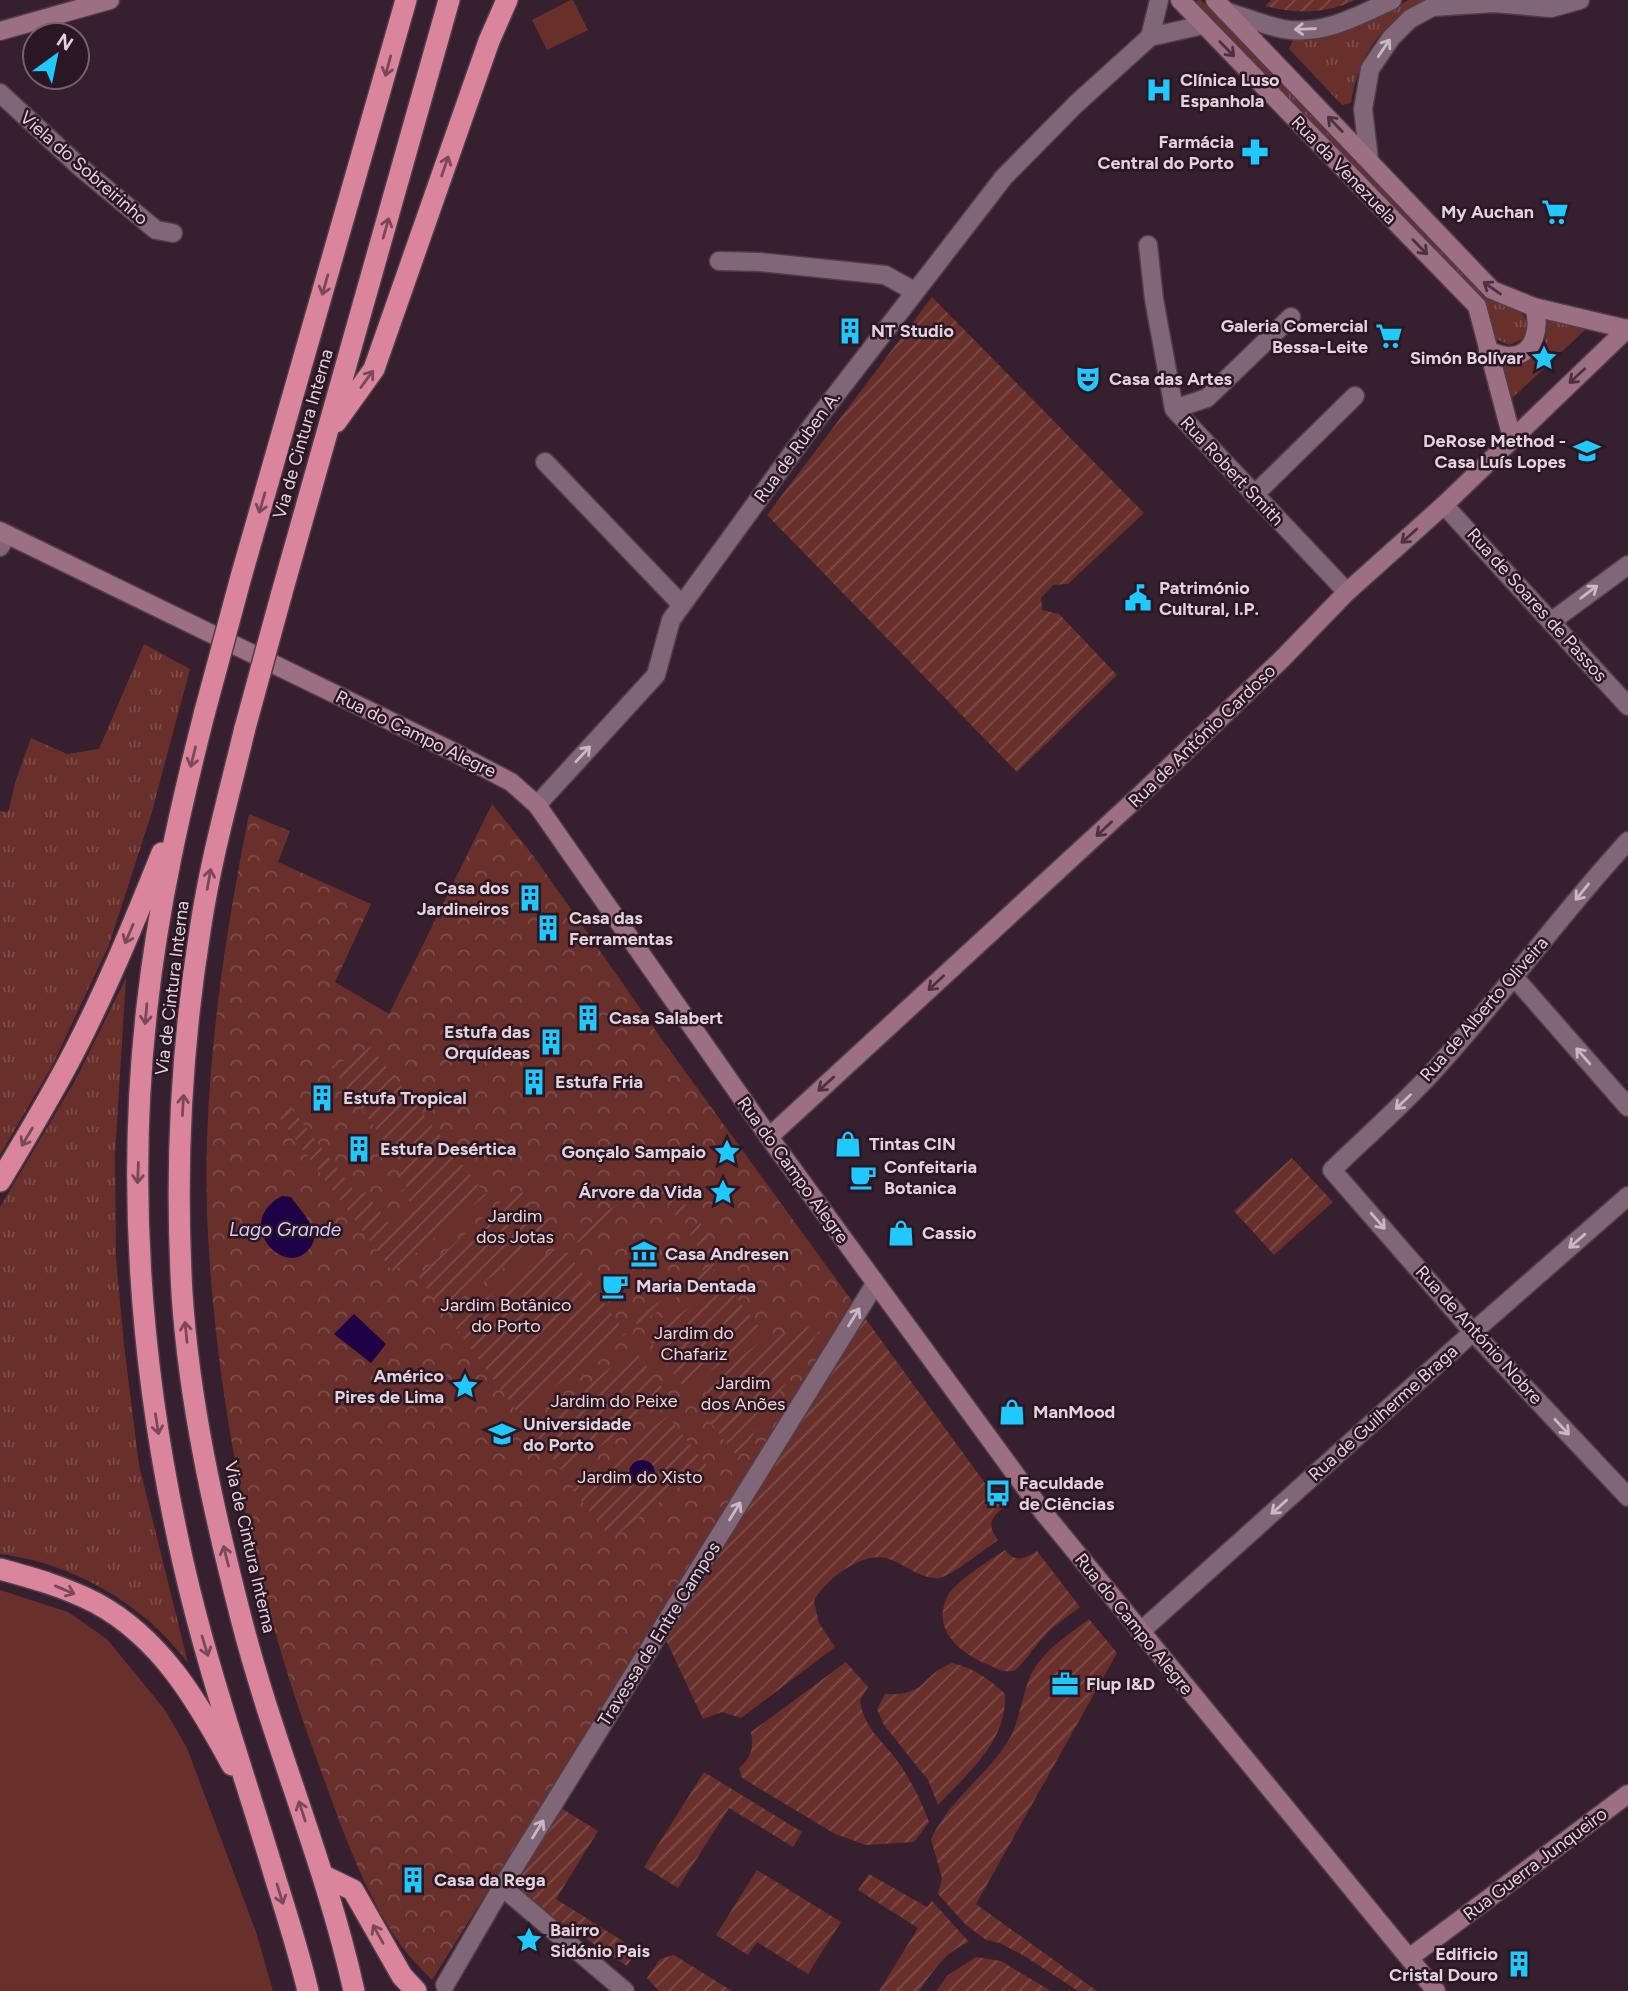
<svg xmlns="http://www.w3.org/2000/svg" width="1628" height="1991" font-family="Figtree,sans-serif">
<style>
.grass{fill:url(#grass-tufts)}
.park{fill:url(#park-crowns)}
.garden{fill:url(#garden-furrows)}
.pitch{fill:#69302b}
.water{fill:#1d0045}
.lines{fill:none;stroke-linecap:round;stroke-linejoin:round}
.street-casing{stroke:#4f3d4a;stroke-width:21}
.secondary-casing{stroke:#4f3d4a;stroke-width:21}
.highway-casing{stroke:#4f3d4a;stroke-width:24}
.street{stroke:#816677;stroke-width:18}
.secondary{stroke:#9c6f82;stroke-width:18}
.highway{stroke:#da859c;stroke-width:21}
.highway-bridge-casing{stroke:#4f3d4a;stroke-width:24;stroke-linecap:butt}
.highway-bridge{stroke:#da859c;stroke-width:21}
.oneway{stroke:#cab8c4}
.oneway2{stroke:#4d3140}
.oneway3{stroke:#7a485a}
.labels{text-anchor:middle;dominant-baseline:central;stroke-width:5;stroke-linejoin:round;paint-order:stroke}
.poi-label{font-size:18px;font-weight:bold;fill:#e2d3dd;stroke:#2b1624;text-anchor:start}
.street-label{font-size:18px;fill:#e2d3dd;stroke:#2b1624}
.park-label{font-size:18px;fill:#f2d7d4;stroke:#2b1624}
.water-label{font-size:19px;font-style:italic;fill:#d5cdf8;stroke:#2b1624}
</style>
<defs>
<pattern id="grass-tufts" width="24" height="20" patternUnits="userSpaceOnUse" patternTransform="scale(1.75)"><rect width="24" height="20" fill="#69302b"/><path d="M3 7l-1-3M5 7V3M7 7l1-3M15 17l-1-3M17 17v-4M19 17l1-3" fill="none" stroke="#7e4d49"/></pattern>
<pattern id="park-crowns" width="20" height="18" patternUnits="userSpaceOnUse" patternTransform="scale(1.75)"><rect width="20" height="18" fill="#69302b"/><path d="M2 6a3 3 0 1 1 6 0M12 15a3 3 0 1 1 6 0" fill="none" stroke="#7e4d49"/></pattern>
<pattern id="garden-furrows" width="10" height="10" patternUnits="userSpaceOnUse" patternTransform="scale(1.75)"><rect width="10" height="10" fill="#69302b"/><path d="M-1 1l2-2M0 10L10 0M9 11l2-2" fill="none" stroke="#7e4d49"/></pattern>
</defs>
<rect width="100%" height="100%" fill="#361f2e"/>
<path class="grass" d="M1198,0h3l274,287c17,12 50,16 53,40l-6,12 -13,6 -13,-6 -24,-47 -276,-290z
M1408,0h17c-43,21 -67,56 -74,103l-9,2 -53,-56 4,-9c44,-2 78,-15 115,-40z
M1551,318l35,11 -77,72 -8,-35c29,-5 46,-9 46,-44z
M144,644l46,25 -39,146 -42,130 -57,121 -52,89v-344l8,1 8,-32 15,-42 36,16 32,-5z
M126,978l-11,177 1,103 8,87 15,120 49,198c-44,-59 -115,-100 -188,-109v-347l76,-128z"/>
<path class="park" d="M492,804l43,54 128,183 189,260 -136,226 -284,453c-11,-12 -23,-23 -32,-36 -41,-59 -62,-128 -87,-195 -61,-168 -99,-357 -106,-536 -4,-133 16,-268 42,-399l41,17 -12,31 93,42 -36,78 54,32z"/>
<path class="garden" d="M1271,0h84c-29,14 -59,14 -90,6z
M932,297l212,216 -76,71 -15,1 -12,13 1,12 17,4 58,61 -100,97 -250,-257z
M371,1047l115,148 -93,77 -117,-159 13,-8 69,91 7,-4 24,31 23,-18 -11,-14 6,-4 -10,-11 8,-7 -74,-102z
M1292,1158l41,44 -59,53 -40,-44z
M648,1182l32,17 13,14 -16,5 -23,-31 -77,56 -4,-7z
M518,1187l36,45 -111,79 -25,-35z
M700,1222l9,14 6,33 -77,57 -5,-6 78,-55 -21,-30z
M561,1244l65,90 -108,79 -66,-90z
M724,1281l38,50 -76,59 -38,-52z
M865,1318l138,190c-13,10 -16,18 -5,32 -12,8 -48,37 -59,38 -17,2 -35,-14 -50,-19 -26,-9 -64,21 -75,42l5,22 16,24 -94,71 -19,-6 -19,7 -37,-79z
M824,1323l-86,135 -37,-48 12,-10 -11,-13 62,-48z
M635,1350l34,47 -106,76 -33,-46z
M668,1416l39,50 -96,73 -39,-51z
M1005,1550c10,13 20,9 32,1l43,56c-11,9 -24,17 -34,27 -7,7 -25,33 -31,36 -9,4 -18,-1 -26,-5 -27,-11 -58,-34 -42,-68 8,-16 42,-36 58,-47z
M1089,1619l28,34 -141,251 121,87h-19l-52,-34 -26,-14 -14,-3 -20,-15 -28,-31 4,-16 -11,-39c18,-38 50,-59 74,-93 13,-18 15,-41 22,-61 9,-30 38,-48 62,-66z
M846,1662l22,25 -8,13c4,28 20,38 36,59 14,19 25,41 33,63l-15,20 -48,3 -31,-11 -93,-56 -3,-10c12,-10 15,-20 12,-36z
M952,1663c22,5 37,16 53,31 2,48 -37,79 -67,111l-10,-25 -44,-55 -7,-16 8,-15c44,2 34,-18 67,-31z
M704,1772l98,60 -9,15 -64,-39 -51,80 -34,-21z
M561,1808l37,23 -42,68 81,51 -10,16 -115,-76z
M757,1870l84,52 -33,52 -51,-32 -9,13 -32,-20z
M869,1874l58,33 5,-6 37,41c-24,10 -35,28 -50,49h-40l39,-63 -60,-38z
M674,1955l58,36h-73l-12,-13 13,-19z
M976,1957l25,4 50,30h-115l12,-16z"/>
<path class="pitch" d="M570,0h3l15,30 -41,20 -15,-30z
M0,1590l68,22 39,27 58,71 22,38 69,184 17,59h-273z"/>
<path class="water" d="M282,1196l9,1c7,10 17,21 22,32 3,7 1,14 -4,20 -25,31 -77,-27 -27,-53z
M354,1314l32,30 -15,19 -37,-29z
M629 1473a13 13 0 1 1 26 0a13 13 0 1 1-26 0Z"/>
<g class="lines">
<g class="street-casing">
<path id="street" d="M1159,0l-9,37 53,-12
M1225,11c19,6 39,14 58,18 39,7 75,-13 109,-29
M0,93l80,74 76,63 17,3
M1369,160l-6,-51 7,-40 21,-31 19,-19 22,-12 62,-4 57,5 29,-8
M1148,245l6,54 20,110 173,183
M719,261l41,1 125,13 29,16
M1174,409l33,-11 84,-81
M545,462l137,143
M1254,495l101,-99
M1444,505l184,201
M0,547l7,-12
M1552,621l76,-56
M537,805l119,-130 15,-55 146,-201 187,-242 72,-73 74,-67
M1628,841c-70,76 -130,161 -200,236 -31,33 -64,62 -96,93l141,162 155,165
M1514,977l114,130
M1140,1632l333,-300 155,-136
M502,1887l123,104
M445,1985l57,-98 373,-603"/>
</g>
<g class="secondary-casing">
<path id="secondary" d="M1180,0l297,306 35,132
M1215,0l277,290 42,17 93,22
M0,31l110,-31
M1488,351c7,2 16,6 23,5 25,-1 29,-31 23,-49
M0,531l452,220 59,31 26,23 232,332 274,375 393,479
M769,1137l370,-341 143,-137 65,-67 97,-87 184,-177
M1409,1958l219,-164"/>
</g>
<g class="highway-casing">
<path id="highway" d="M336,422l38,-53 115,-328 18,-41
M241,577l165,-577
M281,596l168,-596
M205,711c-25,98 -47,196 -58,296 -21,185 -5,374 36,555 24,107 61,211 92,315 12,38 24,76 33,114
M245,728c-16,67 -35,134 -45,203 -19,119 -25,241 -18,362 7,109 32,220 59,325 32,126 85,246 113,373
M0,1181c26,-43 52,-86 75,-131 33,-64 60,-130 87,-197
M0,1569c33,9 65,18 96,34 65,35 102,99 136,162
M324,1876l29,14 49,86 14,15"/>
</g>
<use href="#street" class="street"/>
<use href="#secondary" class="secondary"/>
<use href="#highway" class="highway"/>
<g class="highway-bridge-casing">
<path id="highway-bridge" d="M205,711l36,-134
M245,728l36,-132"/>
</g>
<use href="#highway-bridge" class="highway-bridge"/>
</g>
<defs><path id="oneway-shaft" d="M-6 0H5M1.5-3L5.5 0L1.5 3" fill="none" stroke-width="1.6" stroke-linecap="round" stroke-linejoin="round" transform="scale(1.75)"/></defs>
<g class="oneway">
<use href="#oneway-shaft" transform="translate(1305 29) rotate(178)"/>
<use href="#oneway-shaft" transform="translate(1384 48) rotate(-56)"/>
<use href="#oneway-shaft" transform="translate(1589 592) rotate(-37)"/>
<use href="#oneway-shaft" transform="translate(583 754) rotate(-47)"/>
<use href="#oneway-shaft" transform="translate(1582 892) rotate(129)"/>
<use href="#oneway-shaft" transform="translate(1583 1056) rotate(-131)"/>
<use href="#oneway-shaft" transform="translate(1403 1102) rotate(136)"/>
<use href="#oneway-shaft" transform="translate(1378 1221) rotate(49)"/>
<use href="#oneway-shaft" transform="translate(1577 1241) rotate(139)"/>
<use href="#oneway-shaft" transform="translate(854 1317) rotate(-58)"/>
<use href="#oneway-shaft" transform="translate(1562 1427) rotate(47)"/>
<use href="#oneway-shaft" transform="translate(1279 1507) rotate(138)"/>
<use href="#oneway-shaft" transform="translate(735 1511) rotate(-58)"/>
<use href="#oneway-shaft" transform="translate(538 1829) rotate(-58)"/>
</g>
<g class="oneway2">
<use href="#oneway-shaft" transform="translate(1227 49) rotate(46)"/>
<use href="#oneway-shaft" transform="translate(1335 124) rotate(-134)"/>
<use href="#oneway-shaft" transform="translate(1420 247) rotate(46)"/>
<use href="#oneway-shaft" transform="translate(1492 288) rotate(-145)"/>
<use href="#oneway-shaft" transform="translate(1577 376) rotate(137)"/>
<use href="#oneway-shaft" transform="translate(1409 536) rotate(138)"/>
<use href="#oneway-shaft" transform="translate(1104 829) rotate(137)"/>
<use href="#oneway-shaft" transform="translate(936 983) rotate(137)"/>
<use href="#oneway-shaft" transform="translate(826 1084) rotate(138)"/>
</g>
<g class="oneway3">
<use href="#oneway-shaft" transform="translate(388 66) rotate(105)"/>
<use href="#oneway-shaft" transform="translate(445 166) rotate(-71)"/>
<use href="#oneway-shaft" transform="translate(386 228) rotate(-74)"/>
<use href="#oneway-shaft" transform="translate(325 285) rotate(106)"/>
<use href="#oneway-shaft" transform="translate(367 379) rotate(-54)"/>
<use href="#oneway-shaft" transform="translate(262 503) rotate(106)"/>
<use href="#oneway-shaft" transform="translate(193 757) rotate(104)"/>
<use href="#oneway-shaft" transform="translate(209 879) rotate(-80)"/>
<use href="#oneway-shaft" transform="translate(129 934) rotate(113)"/>
<use href="#oneway-shaft" transform="translate(146 1014) rotate(95)"/>
<use href="#oneway-shaft" transform="translate(183 1105) rotate(-87)"/>
<use href="#oneway-shaft" transform="translate(27 1137) rotate(121)"/>
<use href="#oneway-shaft" transform="translate(138 1173) rotate(92)"/>
<use href="#oneway-shaft" transform="translate(186 1332) rotate(-96)"/>
<use href="#oneway-shaft" transform="translate(157 1424) rotate(81)"/>
<use href="#oneway-shaft" transform="translate(226 1556) rotate(-104)"/>
<use href="#oneway-shaft" transform="translate(65 1590) rotate(23)"/>
<use href="#oneway-shaft" transform="translate(205 1646) rotate(73)"/>
<use href="#oneway-shaft" transform="translate(302 1811) rotate(-108)"/>
<use href="#oneway-shaft" transform="translate(280 1894) rotate(73)"/>
<use href="#oneway-shaft" transform="translate(378 1934) rotate(-119)"/>
</g>
<defs>
<g id="hospital-bare" transform="scale(2.1)"><path d="M-5-5h3v3.5h4V-5h3V5h-3V1.5h-4V5h-3Z" fill="#1fc9fd" stroke="#2b1624" stroke-width="2.5" paint-order="stroke"/></g>
<g id="pharmacy-bare" transform="scale(2.1)"><path d="M-2-6h4v4h4v4h-4v4h-4v-4h-4v-4h4Z" fill="#1fc9fd" stroke="#2b1624" stroke-width="2.5" paint-order="stroke"/></g>
<g id="supermarket-bare" transform="scale(2.1)"><path d="M-6-5.5h2.5l.6 2H6L4.5 2H-2.5L-4.4-4H-6ZM-1.5 3.2a1.3 1.3 0 1 0 .1 0ZM3 3.2a1.3 1.3 0 1 0 .1 0Z" fill="#1fc9fd" stroke="#2b1624" stroke-width="2.5" paint-order="stroke"/></g>
<g id="building-bare" transform="scale(2.1)"><path d="M-4-6H4V6H1V3H-1V6H-4ZM-2.5-4.3h1.7v1.8h-1.7ZM.8-4.3h1.7v1.8H.8ZM-2.5-1h1.7V.8h-1.7ZM.8-1h1.7V.8H.8Z" fill="#1fc9fd" stroke="#2b1624" stroke-width="2.5" paint-order="stroke"/></g>
<g id="sight-bare" transform="scale(2.1)"><path d="M0-6L1.8-2.2L6-1.7L2.9 1.2L3.7 5.4L0 3.3L-3.7 5.4L-2.9 1.2L-6-1.7L-1.8-2.2Z" fill="#1fc9fd" stroke="#2b1624" stroke-width="2.5" paint-order="stroke"/></g>
<g id="theatre-bare" transform="scale(2.1)"><path d="M-5-5.5Q0-4 5-5.5V0Q5 5 0 6Q-5 5-5 0ZM-3.3-2.5H-1v1.5H-3.3ZM1-2.5H3.3v1.5H1ZM-2.8 1Q0 5.5 2.8 1Z" fill="#1fc9fd" stroke="#2b1624" stroke-width="2.5" paint-order="stroke"/></g>
<g id="school-bare" transform="scale(2.1)"><path d="M0-5L7-2L0 1L-7-2ZM-4 1L0 2.5L4 1V4Q0 6-4 4Z" fill="#1fc9fd" stroke="#2b1624" stroke-width="2.5" paint-order="stroke"/></g>
<g id="civic-bare" transform="scale(2.1)"><path d="M-.6-6.5H3V-4.5H.6V-3L4-1V1h2V6H-6V1h2V-1L-.6-3ZM-1.2 2.5V6h2.4V2.5Z" fill="#1fc9fd" stroke="#2b1624" stroke-width="2.5" paint-order="stroke"/></g>
<g id="shop-bare" transform="scale(2.1)"><path d="M-5-2.5h2.3a2.7 3.5 0 0 1 5.4 0H5L5.5 6h-11ZM-1.5-2.5h3a1.5 2.3 0 0 0-3 0Z" fill="#1fc9fd" stroke="#2b1624" stroke-width="2.5" paint-order="stroke"/></g>
<g id="cafe-bare" transform="scale(2.1)"><path d="M-5.5-4.5H6V0H3Q3 3.5 0 3.5H-2.5Q-5.5 3.5-5.5 0ZM3-3.2v2h1.7v-2ZM-6 4.5H4V6H-6Z" fill="#1fc9fd" stroke="#2b1624" stroke-width="2.5" paint-order="stroke"/></g>
<g id="museum-bare" transform="scale(2.1)"><path d="M0-6L6-3V-2H-6V-3ZM-5-1h2V3h-2ZM-1-1h2V3h-2ZM3-1h2V3H3ZM-6 4H6V6H-6Z" fill="#1fc9fd" stroke="#2b1624" stroke-width="2.5" paint-order="stroke"/></g>
<g id="university-bare" transform="scale(2.1)"><path d="M0-5L7-2L0 1L-7-2ZM-4 1L0 2.5L4 1V4Q0 6-4 4Z" fill="#1fc9fd" stroke="#2b1624" stroke-width="2.5" paint-order="stroke"/></g>
<g id="bus-bare" transform="scale(2.1)"><path d="M-5-6H5V4H4V6H2V4H-2V6H-4V4H-5ZM-3.5-4V0h7V-4ZM-3.5 1.2v1.5H-2V1.2ZM2 1.2v1.5H3.5V1.2Z" fill="#1fc9fd" stroke="#2b1624" stroke-width="2.5" paint-order="stroke"/></g>
<g id="office-bare" transform="scale(2.1)"><path d="M-6-3h4V-5.5h4V-3h4V5H-6ZM-1-4.5V-3h2v-1.5ZM-6 0V1H6V0Z" fill="#1fc9fd" stroke="#2b1624" stroke-width="2.5" paint-order="stroke"/></g>
</defs>
<g fill-rule="evenodd">
<use href="#hospital-bare" x="1159" y="90"/>
<use href="#pharmacy-bare" x="1255" y="152"/>
<use href="#supermarket-bare" x="1555" y="212"/>
<use href="#building-bare" x="850" y="331"/>
<use href="#supermarket-bare" x="1389" y="336"/>
<use href="#sight-bare" x="1544" y="358"/>
<use href="#theatre-bare" x="1088" y="379"/>
<use href="#school-bare" x="1587" y="451"/>
<use href="#civic-bare" x="1138" y="598"/>
<use href="#building-bare" x="530" y="898"/>
<use href="#building-bare" x="548" y="928"/>
<use href="#building-bare" x="588" y="1018"/>
<use href="#building-bare" x="551" y="1042"/>
<use href="#building-bare" x="534" y="1082"/>
<use href="#building-bare" x="322" y="1098"/>
<use href="#shop-bare" x="848" y="1144"/>
<use href="#building-bare" x="359" y="1149"/>
<use href="#sight-bare" x="727" y="1152"/>
<use href="#cafe-bare" x="863" y="1177"/>
<use href="#sight-bare" x="723" y="1192"/>
<use href="#shop-bare" x="901" y="1233"/>
<use href="#museum-bare" x="644" y="1254"/>
<use href="#cafe-bare" x="615" y="1286"/>
<use href="#sight-bare" x="465" y="1386"/>
<use href="#shop-bare" x="1012" y="1412"/>
<use href="#university-bare" x="502" y="1434"/>
<use href="#bus-bare" x="998" y="1493"/>
<use href="#office-bare" x="1065" y="1684"/>
<use href="#building-bare" x="413" y="1880"/>
<use href="#sight-bare" x="529" y="1940"/>
<use href="#building-bare" x="1519" y="1964"/>
</g>
<g class="labels">
<g class="poi-label">
<text x="1180" y="80">Clínica Luso<tspan x="1180" dy="21">Espanhola</tspan></text>
<text x="1234" y="142" text-anchor="end">Farmácia<tspan x="1234" dy="21">Central do Porto</tspan></text>
<text x="1534" y="212" text-anchor="end">My Auchan</text>
<text x="1368" y="326" text-anchor="end">Galeria Comercial<tspan x="1368" dy="21">Bessa-Leite</tspan></text>
<text x="871" y="331">NT Studio</text>
<text x="1523" y="358" text-anchor="end">Simón Bolívar</text>
<text x="1109" y="379">Casa das Artes</text>
<text x="1566" y="441" text-anchor="end">DeRose Method -<tspan x="1566" dy="21">Casa Luís Lopes</tspan></text>
<text x="1159" y="588">Património<tspan x="1159" dy="21">Cultural, I.P.</tspan></text>
<text x="509" y="888" text-anchor="end">Casa dos<tspan x="509" dy="21">Jardineiros</tspan></text>
<text x="569" y="918">Casa das<tspan x="569" dy="21">Ferramentas</tspan></text>
<text x="609" y="1018">Casa Salabert</text>
<text x="530" y="1032" text-anchor="end">Estufa das<tspan x="530" dy="21">Orquídeas</tspan></text>
<text x="555" y="1082">Estufa Fria</text>
<text x="343" y="1098">Estufa Tropical</text>
<text x="869" y="1144">Tintas CIN</text>
<text x="380" y="1149">Estufa Desértica</text>
<text x="706" y="1152" text-anchor="end">Gonçalo Sampaio</text>
<text x="884" y="1167">Confeitaria<tspan x="884" dy="21">Botanica</tspan></text>
<text x="702" y="1192" text-anchor="end">Árvore da Vida</text>
<text x="922" y="1233">Cassio</text>
<text x="665" y="1254">Casa Andresen</text>
<text x="636" y="1286">Maria Dentada</text>
<text x="444" y="1376" text-anchor="end">Américo<tspan x="444" dy="21">Pires de Lima</tspan></text>
<text x="1033" y="1412">ManMood</text>
<text x="523" y="1424">Universidade<tspan x="523" dy="21">do Porto</tspan></text>
<text x="1019" y="1483">Faculdade<tspan x="1019" dy="21">de Ciências</tspan></text>
<text x="1086" y="1684">Flup I&amp;D</text>
<text x="434" y="1880">Casa da Rega</text>
<text x="550" y="1930">Bairro<tspan x="550" dy="21">Sidónio Pais</tspan></text>
<text x="1498" y="1954" text-anchor="end">Edificio<tspan x="1498" dy="21">Cristal Douro</tspan></text>
</g>
<g class="street-label">
<text transform="translate(84 168) rotate(41)">Viela do Sobreirinho</text>
<text transform="translate(1344 170) rotate(46)">Rua da Venezuela</text>
<text transform="translate(303 434) rotate(-74)">Via de Cintura Interna</text>
<text transform="translate(797 447) rotate(-54)">Rua de Ruben A.</text>
<text transform="translate(1232 471) rotate(47)">Rua Robert Smith</text>
<text transform="translate(1537 605) rotate(48)">Rua de Soares de Passos</text>
<text transform="translate(416 734) rotate(26)">Rua do Campo Alegre</text>
<text transform="translate(1202 736) rotate(-44)">Rua de António Cardoso</text>
<text transform="translate(172 988) rotate(-83)">Via de Cintura Interna</text>
<text transform="translate(1484 1009) rotate(-49)">Rua de Alberto Oliveira</text>
<text transform="translate(793 1170) rotate(54)">Rua do Campo Alegre</text>
<text transform="translate(1479 1335) rotate(48)">Rua de António Nobre</text>
<text transform="translate(1383 1413) rotate(-42)">Rua de Guilherme Braga</text>
<text transform="translate(250 1547) rotate(77)">Via de Cintura Interna</text>
<text transform="translate(1134 1624) rotate(51)">Rua do Campo Alegre</text>
<text transform="translate(659 1634) rotate(-58)">Travessa de Entre Campos</text>
<text transform="translate(1535 1864) rotate(-37)">Rua Guerra Junqueiro</text>
</g>
<g class="park-label">
<text x="515" y="1216">Jardim<tspan x="515" dy="21">dos Jotas</tspan></text>
<text x="506" y="1305">Jardim Botânico<tspan x="506" dy="21">do Porto</tspan></text>
<text x="694" y="1333">Jardim do<tspan x="694" dy="21">Chafariz</tspan></text>
<text x="743" y="1383">Jardim<tspan x="743" dy="21">dos Anões</tspan></text>
<text x="614" y="1401">Jardim do Peixe</text>
<text x="640" y="1477">Jardim do Xisto</text>
</g>
<g class="water-label">
<text x="285" y="1229">Lago Grande</text>
</g>
</g>
<g transform="translate(56 56) rotate(33)"><circle r="33" fill="#2b1624" stroke="#74626e" stroke-width="2"/>
<path d="M0-5L12 26L0 18L-12 26Z" fill="#1fc9fd"/>
<text y="-10" font-size="19" font-weight="bold" text-anchor="middle" fill="#e2d3dd">N</text>
</g>
</svg>
